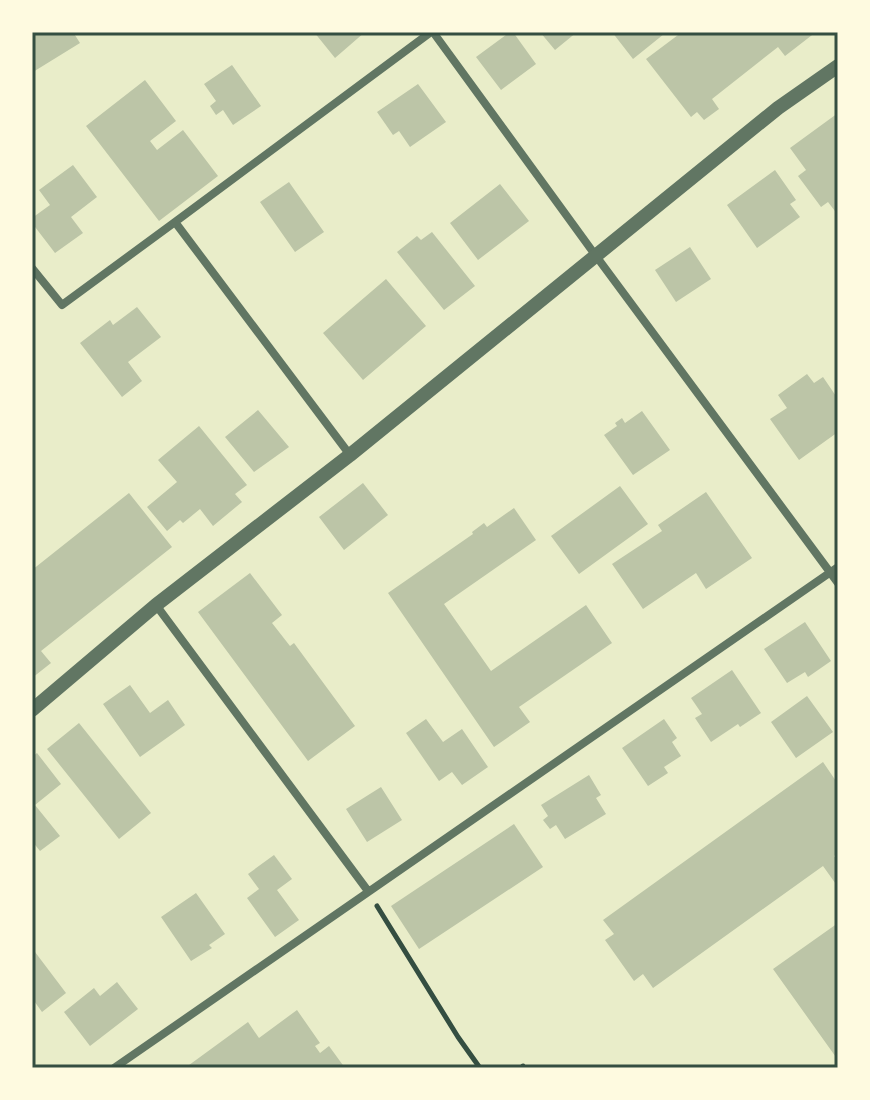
<svg xmlns="http://www.w3.org/2000/svg" width="870" height="1100" font-family="'DM Sans',sans-serif">
<style>
.building{fill:#bcc5a7}
.lines{fill:none;stroke-linecap:round;stroke-linejoin:round}
.path{stroke:#344e41;stroke-width:5}
.minor{stroke:#617663;stroke-width:8}
.tertiary{stroke:#617663;stroke-width:14}
.neatline{fill:none;stroke:#344e41;stroke-width:3}
</style>
<rect width="100%" height="100%" fill="#e9edc9"/>
<path class="building" d="M32,32h41l7,11 -47,29z
M314,32h51l-30,26z
M510,32h3l23,32 -35,26 -25,-33z
M540,32h37l-22,18z
M612,32h50l2,2 -31,25z
M682,32h134l-31,24 -7,-9 -66,52 7,10 -15,11 -7,-8 -6,5 -45,-58z
M232,65l29,41 -28,19 -10,-15 -7,5 -6,-9 6,-5 -12,-17z
M145,80l31,41 -26,20 7,9 26,-20 35,46 -59,45 -73,-95z
M418,84l28,38 -36,25 -11,-16 -6,4 -16,-23z
M838,113v102l-10,-13 -7,5 -23,-31 8,-6 -16,-22z
M73,165l24,32 -26,20 12,16 -28,20 -23,-30v-5l18,-13 -11,-15z
M775,170l21,30 -6,4 10,13 -43,31 -30,-43z
M289,182l35,50 -29,20 -35,-50z
M500,184l29,37 -51,39 -28,-37z
M432,232l43,54 -31,24 -47,-58 20,-16 4,4z
M690,247l21,32 -35,23 -21,-32z
M386,279l40,47 -63,54 -40,-47z
M137,307l24,30 -33,25 14,19 -20,16 -42,-54 30,-23 3,5z
M807,374l7,9 9,-6 15,22v33l-39,28 -29,-41 17,-11 -9,-13z
M258,410l31,37 -35,25 -29,-35z
M642,411l28,39 -37,25 -29,-40 13,-9 -2,-3 7,-5 3,5z
M199,426l48,59 -12,9 7,8 -29,24 -13,-17 -17,14 -3,-3 -13,11 -20,-24 30,-25 -19,-22z
M363,483l25,32 -44,35 -25,-33z
M620,486l28,38 -69,50 -28,-38z
M706,492l46,66 -46,31 -10,-16 -53,36 -31,-45 50,-33 -4,-6z
M129,493l43,54 -131,104 10,12 -19,15v-108z
M514,508l22,32 -92,64 47,67 95,-66 26,38 -93,64 11,15 -36,25 -106,-154 85,-59 -1,-2 12,-9 3,4z
M250,573l32,42 -10,8 18,23 4,-3 61,83 -47,35 -110,-149z
M805,622l26,39 -23,16 -3,-5 -18,11 -23,-34z
M732,670l29,43 -21,14 -2,-3 -27,18 -16,-24 7,-4 -11,-16z
M130,685l20,28 18,-13 17,25 -45,32 -37,-53z
M807,696l26,36 -37,26 -25,-36z
M426,719l17,23 19,-13 26,38 -26,18 -10,-13 -13,9 -33,-48z
M664,719l13,19 -5,4 9,14 -17,11 4,6 -20,13 -26,-38z
M79,723l72,90 -32,26 -72,-90z
M37,753l24,31 -26,21 25,31 -20,15 -8,-10v-84z
M823,762l15,22v69l-4,3 4,5v26l-15,-21 -170,122 -10,-14 -9,7 -29,-41 9,-6 -11,-14z
M589,775l12,20 -5,3 10,16 -41,25 -9,-14 -6,4 -7,-9 5,-4 -7,-11z
M381,787l21,33 -35,22 -21,-33z
M514,824l29,43 -124,82 -28,-43z
M274,855l18,24 -15,11 22,30 -24,17 -28,-39 12,-9 -11,-15z
M196,893l29,41 -16,11 3,3 -21,13 -30,-44z
M838,923v137l-65,-91z
M32,948l34,45 -24,19 -10,-14z
M117,982l21,27 -48,37 -26,-34 30,-24 6,8z
M297,1010l23,33 -5,3 5,7 9,-7 16,22h-160l63,-46 11,16z"/>
<g class="lines">
<path class="path" d="M377,906l81,131 22,31
M523,1066l1,2"/>
<path class="minor" d="M433,32l163,224 242,327
M32,268l30,37 113,-83
M350,455l-175,-233 256,-190
M156,605l212,286
M114,1068l724,-501"/>
<path class="tertiary" d="M32,710l124,-105 194,-150 428,-347 60,-42"/>
</g>
<rect width="870" height="1100" fill="none" stroke="#fefae0" stroke-width="68"/>
<rect x="34" y="34" width="802" height="1032" class="neatline"/>
</svg>
